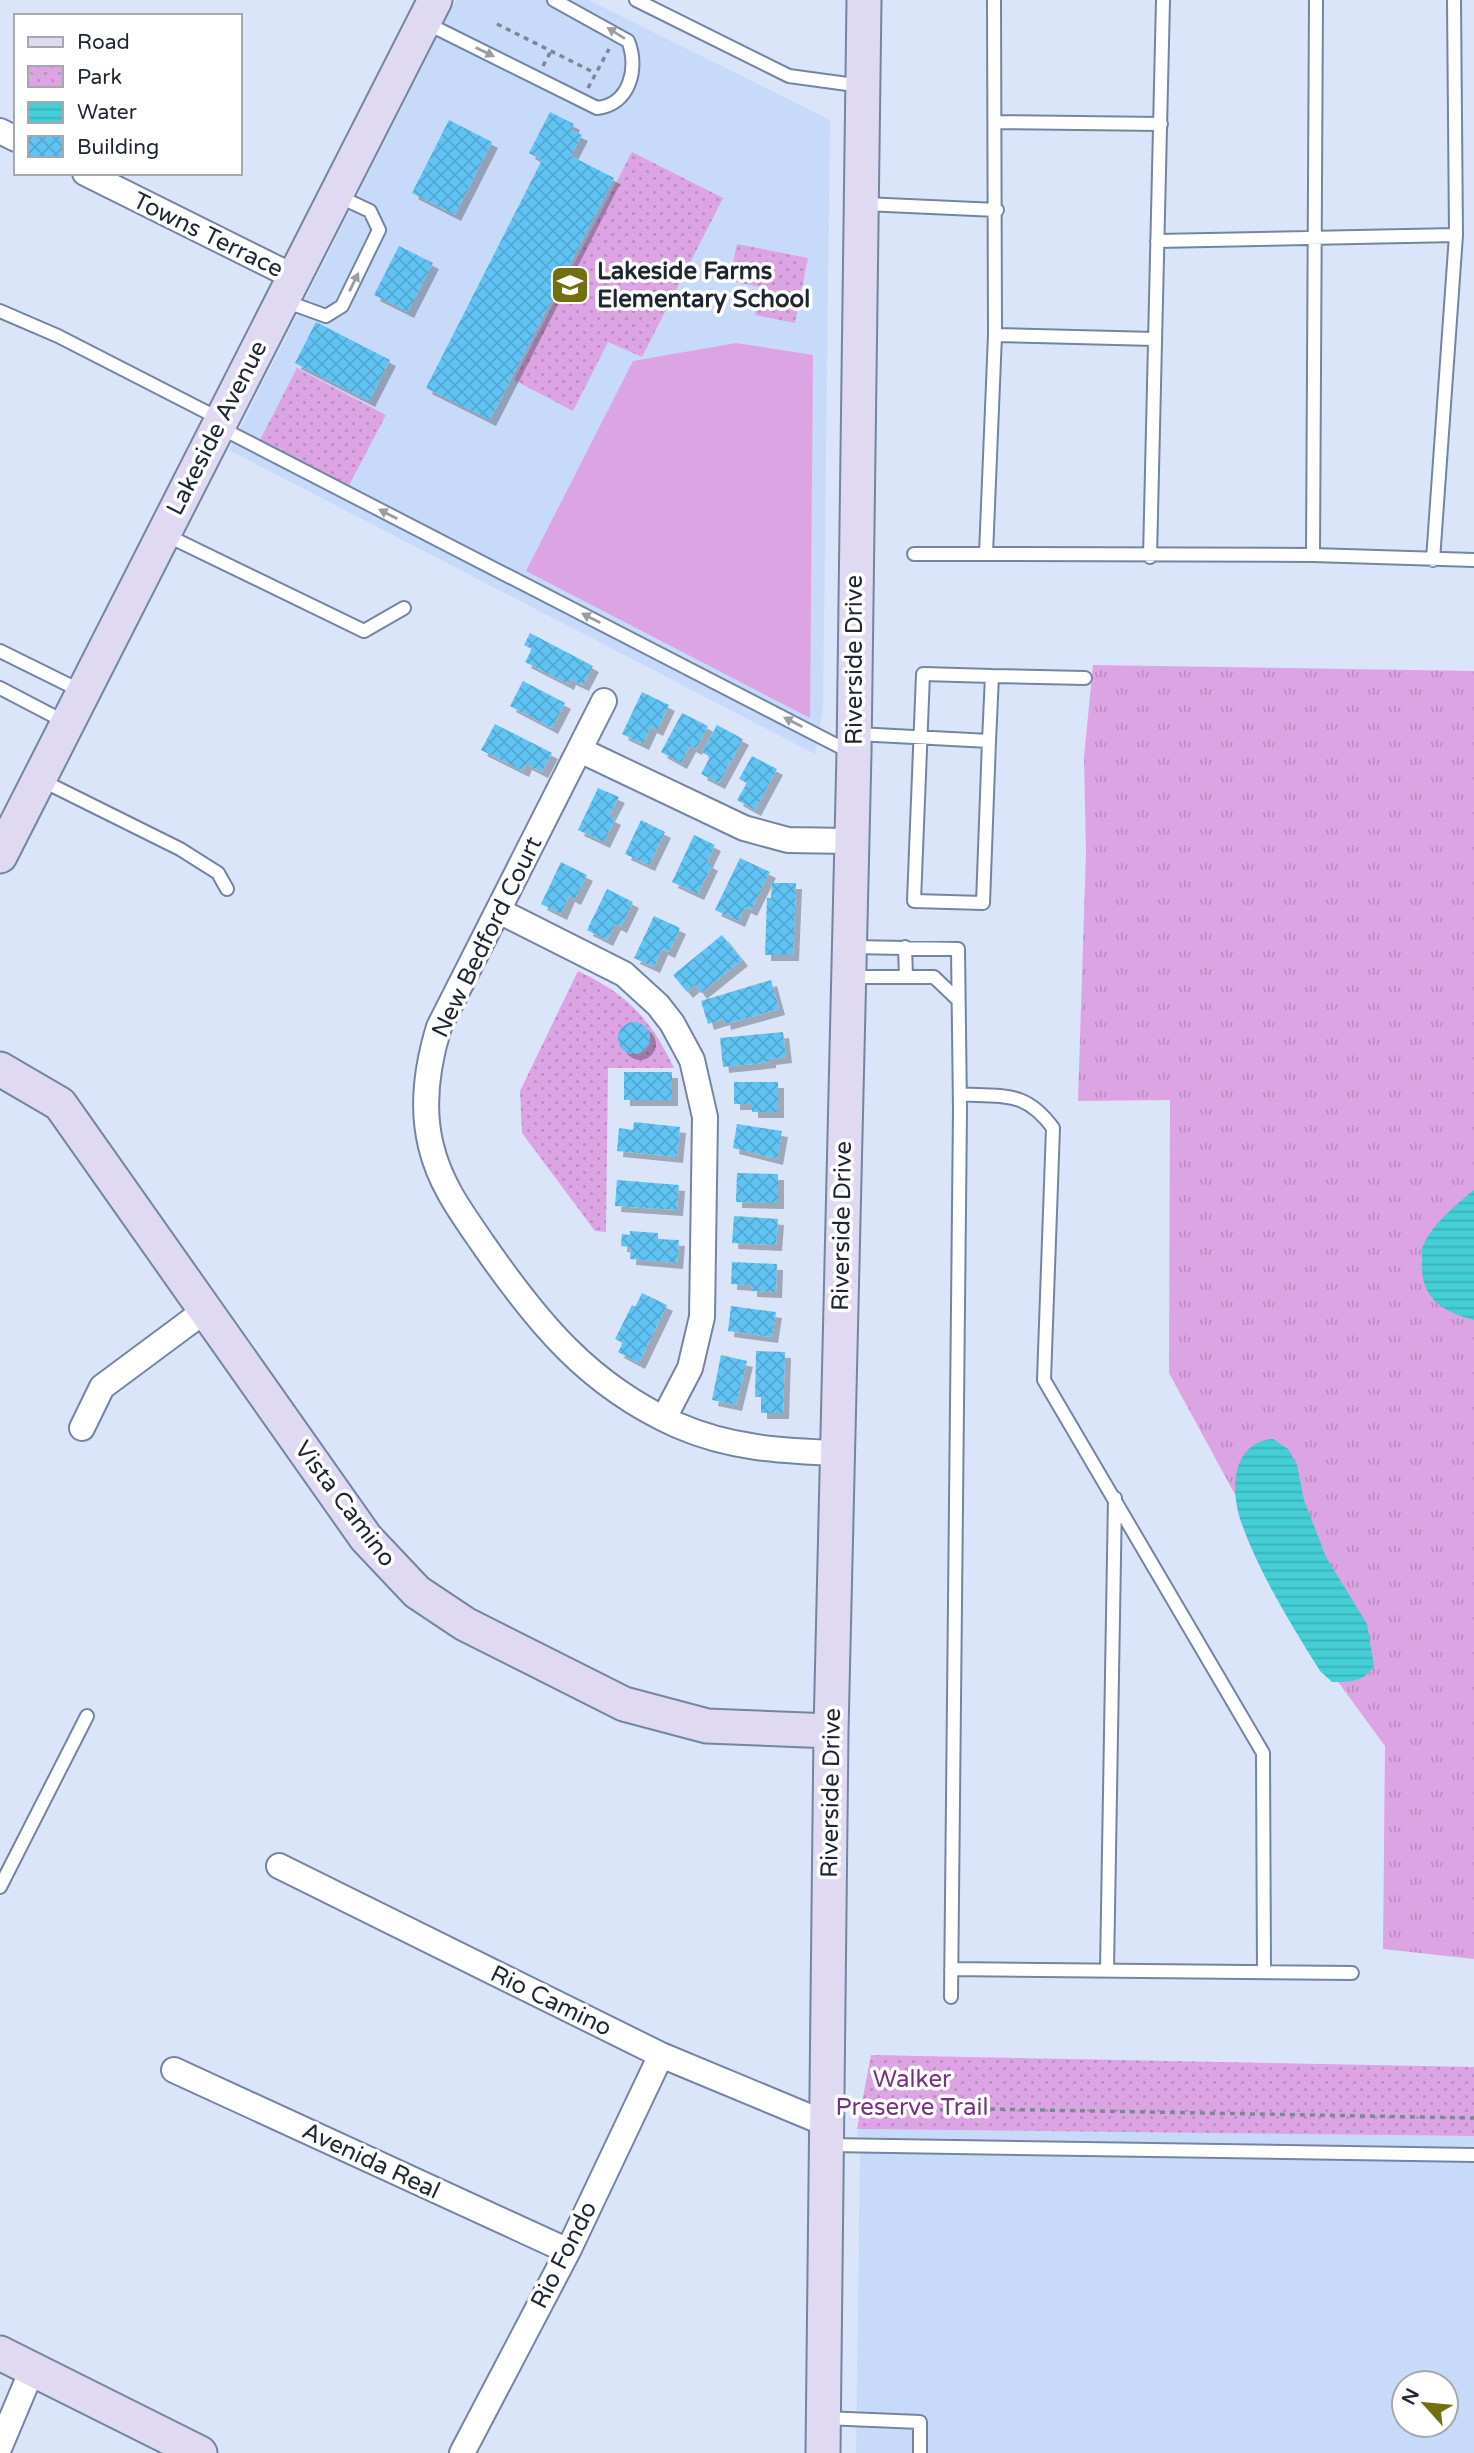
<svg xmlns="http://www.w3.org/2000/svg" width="1474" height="2453" font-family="'Varela Round',sans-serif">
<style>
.built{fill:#c8daf9;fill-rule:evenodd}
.grass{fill:url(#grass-tufts)}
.park{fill:url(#park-dots)}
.pitch{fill:#dca4e3}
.water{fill:url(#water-rules)}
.building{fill:url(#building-cross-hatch);filter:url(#shadow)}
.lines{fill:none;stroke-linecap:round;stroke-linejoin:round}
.lane-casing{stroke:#7485a2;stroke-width:16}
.street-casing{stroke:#7485a2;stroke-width:28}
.secondary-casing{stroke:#7485a2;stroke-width:37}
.path{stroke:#7e8796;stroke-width:3.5;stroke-dasharray:5 5;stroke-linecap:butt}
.lane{stroke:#fff;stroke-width:12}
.street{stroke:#fff;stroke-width:24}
.secondary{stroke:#dfdaf1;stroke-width:33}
.oneway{fill:#9a9da2}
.labels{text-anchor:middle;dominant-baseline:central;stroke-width:7;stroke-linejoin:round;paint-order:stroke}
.street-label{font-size:24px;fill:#1f2631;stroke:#fff}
.poi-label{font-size:24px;font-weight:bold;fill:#1f2631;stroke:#fff;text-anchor:start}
.park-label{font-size:24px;fill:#783182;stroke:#fff}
</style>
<defs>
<pattern id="grass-tufts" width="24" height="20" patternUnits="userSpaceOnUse" patternTransform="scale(1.75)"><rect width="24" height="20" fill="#dca4e3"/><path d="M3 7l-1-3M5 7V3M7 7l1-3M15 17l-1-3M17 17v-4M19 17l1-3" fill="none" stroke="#bc8dc3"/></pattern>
<pattern id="park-dots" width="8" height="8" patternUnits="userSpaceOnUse" patternTransform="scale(1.75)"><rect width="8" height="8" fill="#dca4e3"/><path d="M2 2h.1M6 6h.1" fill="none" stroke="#bc8dc3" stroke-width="1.8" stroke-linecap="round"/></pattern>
<pattern id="water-rules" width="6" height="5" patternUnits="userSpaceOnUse" patternTransform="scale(1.75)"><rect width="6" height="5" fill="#44ced5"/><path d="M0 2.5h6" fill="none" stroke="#3bb1b7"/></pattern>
<pattern id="building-cross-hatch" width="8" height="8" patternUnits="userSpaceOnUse" patternTransform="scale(1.75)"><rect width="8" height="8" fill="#5fc4f4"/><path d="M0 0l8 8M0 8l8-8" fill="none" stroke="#52a8d2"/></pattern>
<filter id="shadow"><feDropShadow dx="6" dy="6" stdDeviation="0" flood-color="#0004"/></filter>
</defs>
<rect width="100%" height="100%" fill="#dae5f9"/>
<path class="built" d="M456,0h133l241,120 -7,590 -8,44 -586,-304z
M857,2129l617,7v317h-618l4,-296zM1404,2383h42v42h-42z"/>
<path class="grass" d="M1093,665l381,6v1288l-91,-10 2,-203 -52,-71 -164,-302 1,-273 -92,1 8,-249 -2,-95z"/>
<path class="park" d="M632,152l91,46 -81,159 -34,-15 -35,69 -59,-31z
M737,244l71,14 -13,65 -40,-8 6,-28 -32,-6z
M297,368l89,47 -40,76 -88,-47z
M578,971c49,23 73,48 96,97h-66l-2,164 -11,-1 -73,-98 -2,-42z
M871,2055l603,12v69l-617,-7z"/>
<path class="pitch" d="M736,343l77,12 -3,363 -284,-147 107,-210z"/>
<path class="water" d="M1474,1190v130c-31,-8 -54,-22 -52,-58 0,-5 -1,-11 1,-16 10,-23 33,-41 51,-56z
M1273,1439l15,10 9,16 7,35 22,57 41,67 7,42c-10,16 -24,16 -42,16l-12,-11c-29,-47 -62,-99 -80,-152 -10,-32 -7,-77 33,-80z"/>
<path class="building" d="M550,112l24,12 -3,6 11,5 -11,21 43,22 -124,242 -64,-32 116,-228 -13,-7z
M449,120l43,22 -37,73 -43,-22z
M399,246l34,17 -25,49 -34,-17z
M316,322l74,38 -21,41 -74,-38z
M530,633l63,33 -10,19 -13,-6 -2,5 -43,-22 7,-13 -8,-4z
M523,681l42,22 -13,25 -42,-22z
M642,692l27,13 -12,25 -6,-3 -8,17 -21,-10z
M682,713l26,13 -12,23 -6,-3 -9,17 -20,-11z
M495,724l57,29 -10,19 -16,-8 -3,7 -42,-21z
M717,725l26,14 -24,44 -18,-9 9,-17 -8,-5z
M752,756l25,13 -22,41 -18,-10 10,-17 -8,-4z
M598,788l21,9 -10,19 6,3 -11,23 -26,-12z
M641,820l24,12 -16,33 -24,-11z
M694,835l21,10 -8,17 5,3 -14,29 -26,-12z
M740,858l30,14 -19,38 -6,-3 -6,14 -24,-11z
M561,862l26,13 -12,24 -6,-3 -8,18 -20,-10z
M772,883h24l-3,72h-28l2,-57h4z
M607,889l26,13 -12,25 -6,-3 -8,16 -20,-10z
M654,916l26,12 -11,24 -7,-3 -8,18 -20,-9z
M722,935l20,25 -41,33 -6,-8 -8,7 -14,-17z
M771,980l8,29 -54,15 -1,-5 -16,5 -7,-23z
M618 1038a16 16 0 1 1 32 0a16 16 0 1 1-32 0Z
M783,1032l3,25 -16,2v3l-47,5 -3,-29z
M624,1072h48v28h-48z
M734,1082h44v30h-26v-8h-18z
M634,1122l46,5 -3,30 -60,-6 2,-23 14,2z
M737,1124l45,7 -5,28 -44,-11z
M737,1173l41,1v29l-42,-1z
M617,1180l62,5 -2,25 -62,-4z
M734,1216l44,3 -2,26 -44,-2z
M630,1231l28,2v6l21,1 -2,23 -47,-4 1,-12 -10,-1 1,-12 8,1z
M732,1262l45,2 -1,28 -25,-1v-6l-20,-1z
M642,1293l25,12 -28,58 -21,-11 5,-9 -8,-4 17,-34 3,2z
M731,1306l45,6 -4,25 -44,-6z
M756,1351l29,1 -2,61h-22v-16h-6z
M721,1355l26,6 -11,44 -24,-5z"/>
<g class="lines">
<g class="lane-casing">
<path id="lane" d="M636,0l153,76 73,10
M994,0l1,335 -9,219 327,1 161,5
M424,22l173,86c33,-3 42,-41 31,-67l-74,-41
M996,122l165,2
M864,204l133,6
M1157,241l299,-6
M282,300l44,16 16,-10 37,-76 -9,-19 -34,-16
M0,311l58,25 162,83
M995,335l160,4
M219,427l631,325
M164,534l200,97 40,-23
M914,554h72
M1313,555l3,-555
M1150,557l13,-557
M1433,560l23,-325 -2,-235
M0,651l81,40
M0,688l67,35
M857,734l132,7 3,-65 93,2
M989,741l-6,162 -69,-2 9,-227 69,2
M39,779l141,70 38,24 9,16
M852,947l106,2 2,161 -9,887
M905,947l1,30
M851,977h83l23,22
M960,1094c44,4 64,-5 93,34l-9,252 219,373 1,219
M0,1887l87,-171
M951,1969l401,4
M1107,1970l8,-472
M828,2145l646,10
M824,2418l96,4v31"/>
</g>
<g class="street-casing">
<path id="street" d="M0,131l16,8
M85,173l209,104
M604,701l-165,326c-12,39 -18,79 -8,119 9,38 30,66 52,98 54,78 105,141 194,181 52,23 104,26 160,28
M580,750l164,78 44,12 62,1
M499,911l125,63 34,31 14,18 20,37 13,57 -3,200 -12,51 -26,50
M82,1428l20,-41 105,-78
M279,1866l382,189 166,69
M174,2070l394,181
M0,2446l32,-76
M462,2453l106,-202 93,-196"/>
</g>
<g class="secondary-casing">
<path id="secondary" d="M0,856l435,-856
M0,1069l60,35 306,434 51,54 48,32 159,80 83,22 124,5
M0,2353l200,100
M823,2453l8,-722 23,-978 10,-753"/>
</g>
<path class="path" d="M497,24l98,49
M543,66l8,-15
M588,88l21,-39
M860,2111l125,-2 489,9"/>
<use href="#lane" class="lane"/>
<use href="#street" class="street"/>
<use href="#secondary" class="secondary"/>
</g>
<defs><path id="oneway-solid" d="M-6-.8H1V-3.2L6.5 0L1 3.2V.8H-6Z" transform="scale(1.75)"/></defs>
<g class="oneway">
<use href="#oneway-solid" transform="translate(616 33) rotate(-148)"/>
<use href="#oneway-solid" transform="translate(485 52) rotate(26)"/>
<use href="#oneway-solid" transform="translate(354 282) rotate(-64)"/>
<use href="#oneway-solid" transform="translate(388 514) rotate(-153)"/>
<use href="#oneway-solid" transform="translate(591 618) rotate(-153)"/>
<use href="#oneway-solid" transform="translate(793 722) rotate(-153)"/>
</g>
<defs>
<g id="school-square" transform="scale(2.0125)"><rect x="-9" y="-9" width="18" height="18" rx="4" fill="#716f10" stroke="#fff"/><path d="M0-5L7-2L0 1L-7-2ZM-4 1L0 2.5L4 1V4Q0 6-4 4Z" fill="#fff"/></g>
</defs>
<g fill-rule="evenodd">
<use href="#school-square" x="570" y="285"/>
</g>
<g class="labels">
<g class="street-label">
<text transform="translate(208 235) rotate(26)">Towns Terrace</text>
<text transform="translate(217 428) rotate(-63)">Lakeside Avenue</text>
<text transform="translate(854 660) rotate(-90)">Riverside Drive</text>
<text transform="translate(487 937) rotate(-64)">New Bedford Court</text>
<text transform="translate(842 1226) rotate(-89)">Riverside Drive</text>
<text transform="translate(345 1504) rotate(53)">Vista Camino</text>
<text transform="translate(831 1793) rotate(-89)">Riverside Drive</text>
<text transform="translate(551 2001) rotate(26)">Rio Camino</text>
<text transform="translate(371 2161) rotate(25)">Avenida Real</text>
<text transform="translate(564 2255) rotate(-63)">Rio Fondo</text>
</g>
<g class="poi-label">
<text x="597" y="271">Lakeside Farms<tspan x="597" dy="28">Elementary School</tspan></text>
</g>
<g class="park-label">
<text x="912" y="2079">Walker<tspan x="912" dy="28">Preserve Trail</tspan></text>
</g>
</g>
<rect x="14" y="14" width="228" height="161" fill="#ffffff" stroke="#a5a8ad" stroke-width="2"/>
<rect x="28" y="37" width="35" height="10" fill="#dfdaf1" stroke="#a5a8ad" stroke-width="2"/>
<text x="77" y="49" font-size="21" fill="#1f2631">Road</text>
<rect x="28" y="66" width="35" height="21" fill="url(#park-dots)" stroke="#a5a8ad" stroke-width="2"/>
<text x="77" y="84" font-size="21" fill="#1f2631">Park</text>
<rect x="28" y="102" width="35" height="21" fill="url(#water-rules)" stroke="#a5a8ad" stroke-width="2"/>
<text x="77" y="119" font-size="21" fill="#1f2631">Water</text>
<rect x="28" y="136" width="35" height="21" fill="url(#building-cross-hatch)" stroke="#a5a8ad" stroke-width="2"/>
<text x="77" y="154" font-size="21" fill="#1f2631">Building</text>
<g transform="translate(1425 2404) rotate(297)"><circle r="33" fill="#ffffff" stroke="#a5a8ad" stroke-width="2"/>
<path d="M0-5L12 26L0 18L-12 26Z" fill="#716f10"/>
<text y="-10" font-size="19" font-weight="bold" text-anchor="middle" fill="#1f2631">N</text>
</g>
</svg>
